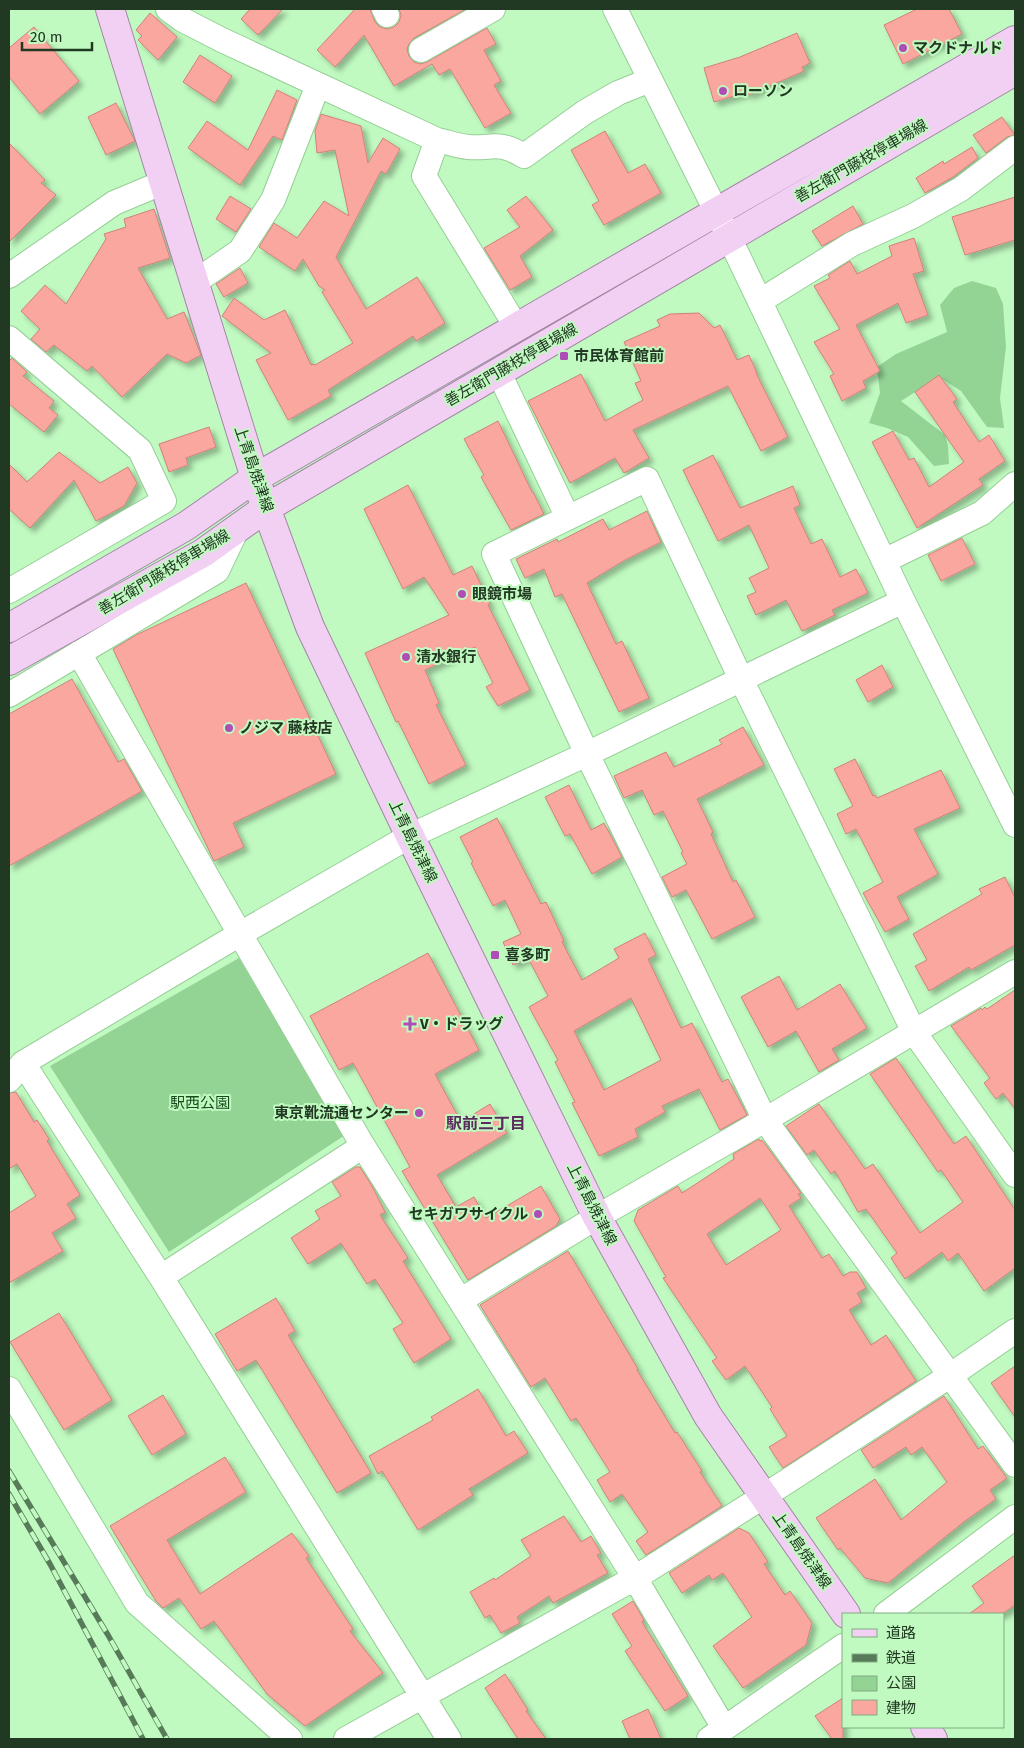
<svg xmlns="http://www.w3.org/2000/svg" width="1024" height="1748" font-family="'Fira Sans','Noto Sans JP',sans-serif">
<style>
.green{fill:#93d495}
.building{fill:#faa7a0;stroke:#cf817b;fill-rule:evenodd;filter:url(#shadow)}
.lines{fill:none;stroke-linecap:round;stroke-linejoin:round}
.minor-casing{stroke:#96ce97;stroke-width:26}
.major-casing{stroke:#a287a5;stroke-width:30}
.minor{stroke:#fff;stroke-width:24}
.major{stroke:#f1d0f3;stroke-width:28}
.rail-casing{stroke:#577a58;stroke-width:5.5}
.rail{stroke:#c0fac0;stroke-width:4;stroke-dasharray:11;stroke-linecap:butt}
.poi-dot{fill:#ae4db5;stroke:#c0fac0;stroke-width:2}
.labels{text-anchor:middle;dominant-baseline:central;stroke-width:4;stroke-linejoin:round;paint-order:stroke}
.poi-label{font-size:15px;font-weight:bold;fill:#213822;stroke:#c0fac0;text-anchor:start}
.street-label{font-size:15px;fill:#213822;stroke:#c0fac0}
.park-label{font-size:15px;fill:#194c1d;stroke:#c0fac0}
.neighbourhood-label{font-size:16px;font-weight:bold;fill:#5a2b5d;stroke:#c0fac0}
</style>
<defs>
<filter id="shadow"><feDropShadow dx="4.5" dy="4.5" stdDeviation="2.5" flood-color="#0004"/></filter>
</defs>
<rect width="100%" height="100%" fill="#c0fac0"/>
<path class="green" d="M972,281l24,7 7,16 3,43 -6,51 4,30 -17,-1 -26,-36 -22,-14 -38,24 44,34 3,11 1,18 -15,2 -26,-29 -21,-9 -18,-5 11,-30 -3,-26 19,-13 51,-22 -7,-27 14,-17z
M239,958l106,177 -176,117 -119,-186z"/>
<path class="building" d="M250,9h33l-25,26 -17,-16z
M355,9h15l5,13 5,5 7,2 7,-2 5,-5 2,-7 -2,-6h67l-52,29 -5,6 -2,5 2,7 5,6 6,2 7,-2 60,-34 9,16 -12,6 17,31 -7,4 17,28 -26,15 -35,-59 -11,6 -7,-11 -38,22 -30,-51 -29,32 -18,-17z
M917,9h32l13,25 -59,30 -19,-39z
M150,13l27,24 -19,23 -20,-20 4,-4 -6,-6z
M34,27l45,54 -39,33 -31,-37v-29z
M797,33l13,30 -8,4 2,4 -55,24 -1,-3 -34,10 -10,-34 36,-11z
M200,55l32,21 -17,27 -32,-21z
M277,90l20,10 -15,40 -9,-4 -33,49 -52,-37 19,-27 41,29z
M116,103l19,38 -29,14 -18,-38z
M321,114l40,12 7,37 15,-25 17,11 -14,25 -5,-3 -45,86 30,52 51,-32 28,46 -29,18 -3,-5 -85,54 3,6 -43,24 -32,-60 15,-7 -49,-37 12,-18 30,22 21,-10 26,55 3,-1 1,1 38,-22 -31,-51 3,-2 -6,-4 -16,-27 -8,12 -36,-24 15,-24 23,15 27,-37 25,15 -14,-66 -18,3 -2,-22z
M1002,117l13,18 -8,2 -21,16 -13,-18z
M605,131l23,42 17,-9 16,29 -57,32 -12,-20 7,-4 -28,-51z
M9,143l36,37 -4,3 15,12 -47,47z
M972,147l6,11 -25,19 -28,16 -9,-15 27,-17 1,3z
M230,196l21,13 -15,23 -20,-13z
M526,196l27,34 -33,26 12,21 -22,13 -26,-42 36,-21 -13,-17z
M1015,197v43l-50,15 -13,-38z
M853,206l10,18 -41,22 -10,-15z
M154,209l16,49 -32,10 29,51 17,-7 17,43 -15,8 -19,-9 -45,43 -30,-31 -5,5 -33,-26 -8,7 -15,-13 9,-10 -19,-18 24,-26 21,19 40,-65 -2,-5 22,-7 -2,-8z
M914,238l10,33 -11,3 15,41 -22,8 -8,-20 -42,22 24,46 -17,10 3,7 -24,13 -12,-25 4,-2 -20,-32 26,-13 -26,-43 16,-8 -2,-3 22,-14 7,13 35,-18 -3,-10z
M240,268l8,15 -24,14 -8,-13z
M699,313l15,15 6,-3 17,35 12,-5 8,18h-1l32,64 -27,14 -33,-65 -95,44 16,28 -25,15 -9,-15 -45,25 -42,-82 53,-27 24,47 38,-21 -8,-17 6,-2 -17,-39 36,-16 -3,-6 13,-6z
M12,358l15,14 -4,4 31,25 -5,7 9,7 -14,17 -35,-28v-43z
M939,375l18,24 -4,3 26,40 10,-7 16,26 -26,18 4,6 -66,43 -45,-86 21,-11 16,29 5,-2 15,29 35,-25 -49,-70z
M498,421l34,71h1l11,22 -33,16 -30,-53 3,-2 -20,-36z
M209,427l7,20 -30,11 2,7 -19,7 -10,-28z
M59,452l41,31 28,-16 9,16 -13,23 -28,15 -22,-41 -44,48 -21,-19v-45l18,18z
M713,455l27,53 53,-22 7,19 -6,3 17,36 11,-5 18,38 16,-8 12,24 -36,17 3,5 -33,16 -16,-31 -30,15 -9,-19 9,-4 -7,-14 20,-10 -20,-43 -31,16 -35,-71z
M408,485l45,90 19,-9 18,38 -2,1 42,85 -32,16 -12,-19 7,-4 -18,-36 -50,23 14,33 -3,2 30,60 -37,19 -31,-63 -2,1 -31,-69 84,-38 -25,-38 -21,12 -39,-80z
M647,511l14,31 -36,18 -38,23 29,61 6,-3 27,57 -30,14 -57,-118 -7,3 -11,-28 -19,9 -9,-19 41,-20 1,3 45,-23 6,11z
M962,538l13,26 -34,17 -13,-26z
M246,583l90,191 -103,49 11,24 -30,14 -101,-212 23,-14z
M882,665l11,22 -25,15 -12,-22z
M72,679l46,83 6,-3 18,32 -133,75v-152z
M743,727l21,38 -67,34 16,33 -2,2 22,48 3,-2 19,37 -43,22 -26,-49 -14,7 -10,-20 25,-13 -6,-11 2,-1 -20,-41 -9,4 -12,-25 -18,8 -10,-22 52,-24 8,15 48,-23 -3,-4z
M855,759l18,37 2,-1 2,3 64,-28 19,38 -46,21 24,45 -41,23 12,22 -24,13 -22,-39 20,-11 -27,-53 -10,5 -9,-20 16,-8 -19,-37z
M569,785l22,45 13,-7 18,34 -30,17 -22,-40 -5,2 -20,-39z
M497,818l44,86 5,-2 18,39 -2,1 20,38 37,-22 -5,-9 31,-16 11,22 -8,4 33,69 11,-5 30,59 6,-3 19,36 -27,15 -21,-41 -37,17 3,6 -30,17 3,8 -39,19 -27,-53 3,-1 -20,-40 3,-2 -29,-53 19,-11 -20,-38 -15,7 -10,-23 18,-8 -16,-34 -12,6 -22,-43 2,-1 -13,-25zM631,998l30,62 -57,30 -30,-59z
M1005,877l10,21v47l-44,25 -2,-3 -40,24 -14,-25 12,-6 -14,-26 69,-40 -3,-5z
M428,953l51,97 -44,24 26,48 29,-18 17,29 -70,42 19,32 18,-10 12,21 55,-32 19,33 -4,7 -88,54 -66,-109 8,-4 -57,-104 -14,7 -29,-54z
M779,976l18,34 43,-26 27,44 -35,21 7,11 -20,12 -23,-41 -28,16 -27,-50z
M1015,990v119l-12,-16 -7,6 -12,-16 6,-5 -39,-52 30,-18 1,2 3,-3 2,2z
M896,1058l58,86 12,-8 49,74v58l-31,23 -26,-38 -10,8 -6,-9 -37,27 -14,-21 6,-5 -31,-44 -8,3 -23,-41 -4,3 -17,-24 -7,5 -21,-29 33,-22 46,65 8,-5 47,69 43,-31 -22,-32 -3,2 -68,-98z
M16,1092l18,30 3,-2 12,19 -2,2 33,54 -13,9 9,14 -24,15 11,18 -54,32v-70l27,-17 -19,-32 -8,5v-76z
M759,1139l1,2 2,-1 39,53 -3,1 3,4 -12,8 33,52 7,-4 14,22 7,-4h7l9,16 -9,5 5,9 -13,8 22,35 15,-10 30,46 -133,87 -14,-21 18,-11 -17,-27 2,-2 -27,-41 -19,14 -14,-19 5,-3 -54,-80 3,-1 -32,-56 4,-11 40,-24 4,7 52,-34 -1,-5zM760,1198l21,32 -55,35 -19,-31z
M356,1167h4l12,19 13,26 -5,3 28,43 -5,3 48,78 -37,24 -21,-34 10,-6 -28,-44 -8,5 -26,-41 -33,21 -17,-26 29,-19 -5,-8 26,-15 -9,-14z
M568,1251l70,118 -1,1 38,63 2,-1 25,39 -2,1 22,34 -76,49 -10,-14 12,-9 -26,-38 -12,8 -13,-22 13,-8 -34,-54 -5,3 -26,-43 -14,9 -51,-82z
M276,1298l19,33 -7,4 83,138 -34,20 -81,-133 -19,11 -22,-37z
M59,1313l53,87 -48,30 -54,-88z
M1015,1366v51l-24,-34z
M478,1389l28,47 8,-5 14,22 -59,36 4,6 -55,35 -36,-59 -4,3 -9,-18 64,-36 -2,-3z
M163,1395l23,39 -34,21 -24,-39z
M944,1396l34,53 5,-3 24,32 -17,12 6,9 -31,22 -77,62 -23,-5 -25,-30 -2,2 -22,-32 59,-39 26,41 46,-38 -25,-35 -11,8 -5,-8 -33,21 -12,-18z
M225,1457l21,35 -79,48 33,54 92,-61 17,23 -3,2 47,71 -3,2 33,42 -78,53 -38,-32 -53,-73 -13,8 -22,-31 -16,10 -7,-7 -46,-75z
M564,1516l17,26 10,-6 10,17 -4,2 11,18 -55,30 -4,-7 -32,21 3,6 -19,10 -11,-18 -5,3 -15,-26 24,-14 1,2 36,-24 -10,-16z
M739,1528l10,5 19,29 -4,2 21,31 5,-4 22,32 -6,22 -63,43 -30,-42 39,-29 -29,-44 -11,7 -3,-5 -27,18 -13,-20z
M1015,1555v50l-13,9h-33l15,-11 -12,-17z
M633,1601l11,19 -2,2 46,74 -23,15 -40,-60 7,-5 -20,-32z
M505,1674l23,36 -2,1 20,28h-28l-33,-51z
M843,1698v41h-11l-17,-23z
M648,1709l13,30h-31l-8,-18z"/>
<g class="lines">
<g class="minor-casing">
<path id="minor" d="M168,9l15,11 39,20 215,100c10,2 21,6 31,7 25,2 30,-7 56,9l61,-44 33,-19 32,-13
M384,9l3,6
M615,9l114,228 174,364 112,224
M421,50l72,-41
M437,140l-13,36 93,152
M9,276l105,-73 50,-21
M195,282l45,-31 33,-51 45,-115
M760,301l92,-57 61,-28 48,-27 54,-41
M9,338l131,112 24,51 -155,90
M499,373l69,145
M884,561l98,-48 33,-29
M79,653l161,281 123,212 272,432 89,150
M9,695l208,-124 20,-42
M1015,972l-250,148 -178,-366 -93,-200 153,-75 94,200 173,353 101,143
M23,1063l138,214 288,462
M9,1080l14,-17 217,-129 170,-98 177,-82 316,-153
M161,1277l202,-131
M461,1300l136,-83 168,-97 250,345
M9,1389l128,214 153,136
M886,1614l129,-97
M346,1739l289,-161 151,-96 165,-107 64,-44
M709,1739l134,-93"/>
</g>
<g class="major-casing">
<path id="major" d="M110,9l145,469 55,149 100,209 187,381 111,199 138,198
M9,628l177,-102 69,-48 760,-438
M9,661l194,-108 63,-45 749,-437
M925,1727l8,12"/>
</g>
<use href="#minor" class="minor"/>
<use href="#major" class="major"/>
<g class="rail-casing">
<path id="rail" d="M9,1471l99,164 59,104
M9,1494l41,70 93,175"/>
</g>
<use href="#rail" class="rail"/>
</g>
<g class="poi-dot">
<circle cx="903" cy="48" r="5"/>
<circle cx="723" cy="91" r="5"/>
<rect x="559" y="351" width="10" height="10" rx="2.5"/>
<circle cx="462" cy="594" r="5"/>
<circle cx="406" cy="657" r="5"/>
<circle cx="229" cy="728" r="5"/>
<rect x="490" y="950" width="10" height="10" rx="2.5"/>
<path d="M407.5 1016.5h5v5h5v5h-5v5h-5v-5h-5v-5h5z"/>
<circle cx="419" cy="1113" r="5"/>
<circle cx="538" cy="1214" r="5"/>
</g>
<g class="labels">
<g class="poi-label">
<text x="913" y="48">マクドナルド</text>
<text x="733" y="91">ローソン</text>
<text x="574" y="356">市民体育館前</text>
<text x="472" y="594">眼鏡市場</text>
<text x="416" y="657">清水銀行</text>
<text x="239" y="728">ノジマ 藤枝店</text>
<text x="505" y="955">喜多町</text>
<text x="420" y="1024">V・ドラッグ</text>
<text x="409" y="1113" text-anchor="end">東京靴流通センター</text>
<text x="528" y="1214" text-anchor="end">セキガワサイクル</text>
</g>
<g class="street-label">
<text transform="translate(861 161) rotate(-30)">善左衛門藤枝停車場線</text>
<text transform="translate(511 365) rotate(-30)">善左衛門藤枝停車場線</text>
<text transform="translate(254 469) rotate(71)">上青島焼津線</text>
<text transform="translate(164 572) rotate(-31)">善左衛門藤枝停車場線</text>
<text transform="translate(413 841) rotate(64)">上青島焼津線</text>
<text transform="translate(592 1204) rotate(63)">上青島焼津線</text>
<text transform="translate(802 1550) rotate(55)">上青島焼津線</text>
</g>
<g class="park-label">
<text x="200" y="1103">駅西公園</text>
</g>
<g class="neighbourhood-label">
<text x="486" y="1123">駅前三丁目</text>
</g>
</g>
<rect width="1024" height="1748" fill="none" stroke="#213822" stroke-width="20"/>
<rect x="842" y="1613" width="162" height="115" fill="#c0fac0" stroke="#80ac81"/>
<rect x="852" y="1629" width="25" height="8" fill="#f1d0f3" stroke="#80ac81"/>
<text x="886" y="1638" font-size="15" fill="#213822">道路</text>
<rect x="852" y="1654" width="25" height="8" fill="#577a58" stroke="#80ac81"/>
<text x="886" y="1663" font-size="15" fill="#213822">鉄道</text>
<rect x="852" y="1676" width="25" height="15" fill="#93d495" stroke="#80ac81"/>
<text x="886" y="1688" font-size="15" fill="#213822">公園</text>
<rect x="852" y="1700" width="25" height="15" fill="#faa7a0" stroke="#80ac81"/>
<text x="886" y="1713" font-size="15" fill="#213822">建物</text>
<path d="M22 42v8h70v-8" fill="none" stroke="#213822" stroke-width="2.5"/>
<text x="30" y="42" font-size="15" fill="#213822" stroke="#c0fac0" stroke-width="4" paint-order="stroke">20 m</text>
</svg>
